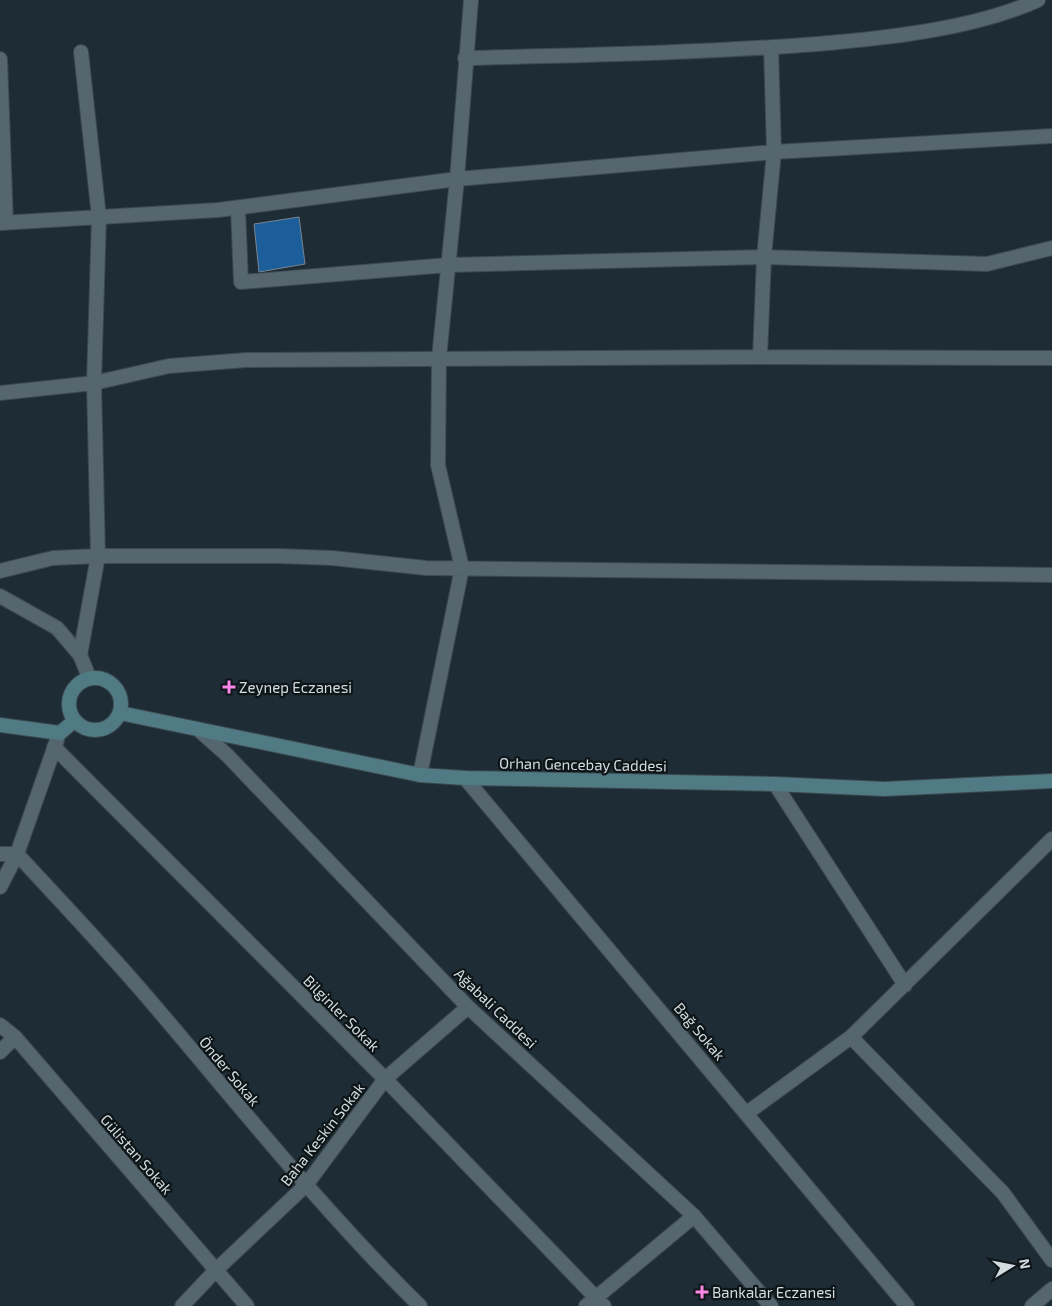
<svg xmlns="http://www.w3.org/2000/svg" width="1052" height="1306" font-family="'Exo 2',sans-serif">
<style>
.building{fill:#1b5e99;stroke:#798592}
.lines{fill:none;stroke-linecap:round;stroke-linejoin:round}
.minor-casing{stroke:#3c494f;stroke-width:16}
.tertiary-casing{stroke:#3c494f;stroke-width:16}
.secondary-casing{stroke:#3c494f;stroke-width:16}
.minor{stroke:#55666e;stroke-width:14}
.tertiary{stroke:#55666e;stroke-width:14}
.secondary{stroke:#507b85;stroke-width:14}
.poi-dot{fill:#fb87e6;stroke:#0e1518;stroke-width:2}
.labels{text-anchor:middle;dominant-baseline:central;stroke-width:4.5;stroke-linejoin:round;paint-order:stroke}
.poi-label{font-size:15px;fill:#d3dce1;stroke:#0e1518;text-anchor:start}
.street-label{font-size:15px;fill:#d3dce1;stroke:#0e1518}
</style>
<rect width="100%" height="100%" fill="#1e2d35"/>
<path class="building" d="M299,217l6,47 -46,8 -5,-48z"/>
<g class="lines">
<g class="minor-casing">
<path id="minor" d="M465,58c117,-3 235,-5 352,-14 70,-6 157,-15 221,-44
M0,59l6,164
M238,208l3,74 207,-17 316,-8 223,7 65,-16
M0,223l218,-13 239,-31 317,-27 278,-16
M760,357l4,-100 10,-105 -3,-105
M0,393l94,-10 75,-17 77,-6 514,-3 292,1
M0,571l53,-13 45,-2h181l53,2 94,10 626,7
M80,655l18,-99 -4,-173 5,-166 -18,-165
M54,747l331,332 219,227
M420,775l42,-207 -24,-103 1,-107 18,-179 14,-179
M465,778l442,528
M775,784l130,201
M0,854h17
M17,854c48,52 97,103 142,157 85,100 167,203 261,295
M0,887l17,-33 40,-114
M0,1025l15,12 232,269
M851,1037l152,156 49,67
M0,1052l15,-15
M747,1113l104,-76 201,-198
M182,1306l34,-36 90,-85 79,-106 83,-72
M586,1306l108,-90
M1032,1306l20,-17"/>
</g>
<g class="tertiary-casing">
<path id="tertiary" d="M0,596l57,32 23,27 9,22
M200,731l27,24 241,252 226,209 77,90"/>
</g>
<g class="secondary-casing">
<path id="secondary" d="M69 704a26 26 0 1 1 52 0a26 26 0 1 1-52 0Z
M120,713l300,62 45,3 310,6 109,5 168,-8
M0,725l60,8 14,-12"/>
</g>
<use href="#minor" class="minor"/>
<use href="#tertiary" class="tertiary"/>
<use href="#secondary" class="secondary"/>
</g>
<g class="poi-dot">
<path d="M226.5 679.5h5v5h5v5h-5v5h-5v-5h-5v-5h5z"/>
<path d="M699.5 1284.5h5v5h5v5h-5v5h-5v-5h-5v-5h5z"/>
</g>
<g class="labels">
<g class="poi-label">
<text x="239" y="687">Zeynep Eczanesi</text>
<text x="712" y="1292">Bankalar Eczanesi</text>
</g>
<g class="street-label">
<text transform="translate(583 764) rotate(1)">Orhan Gencebay Caddesi</text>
<text transform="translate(496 1008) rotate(44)">Ağabali Caddesi</text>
<text transform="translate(342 1013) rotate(45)">Bilginler Sokak</text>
<text transform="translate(700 1031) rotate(50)">Bağ Sokak</text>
<text transform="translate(230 1071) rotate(50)">Önder Sokak</text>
<text transform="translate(322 1134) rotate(-52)">Baha Keskin Sokak</text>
<text transform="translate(137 1154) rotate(49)">Gülistan Sokak</text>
</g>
</g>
<g transform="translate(1012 1266) rotate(80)" stroke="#0e1518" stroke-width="4" paint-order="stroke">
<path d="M0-4L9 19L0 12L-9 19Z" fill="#d3dce1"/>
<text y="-8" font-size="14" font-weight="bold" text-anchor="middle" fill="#d3dce1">N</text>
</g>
</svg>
